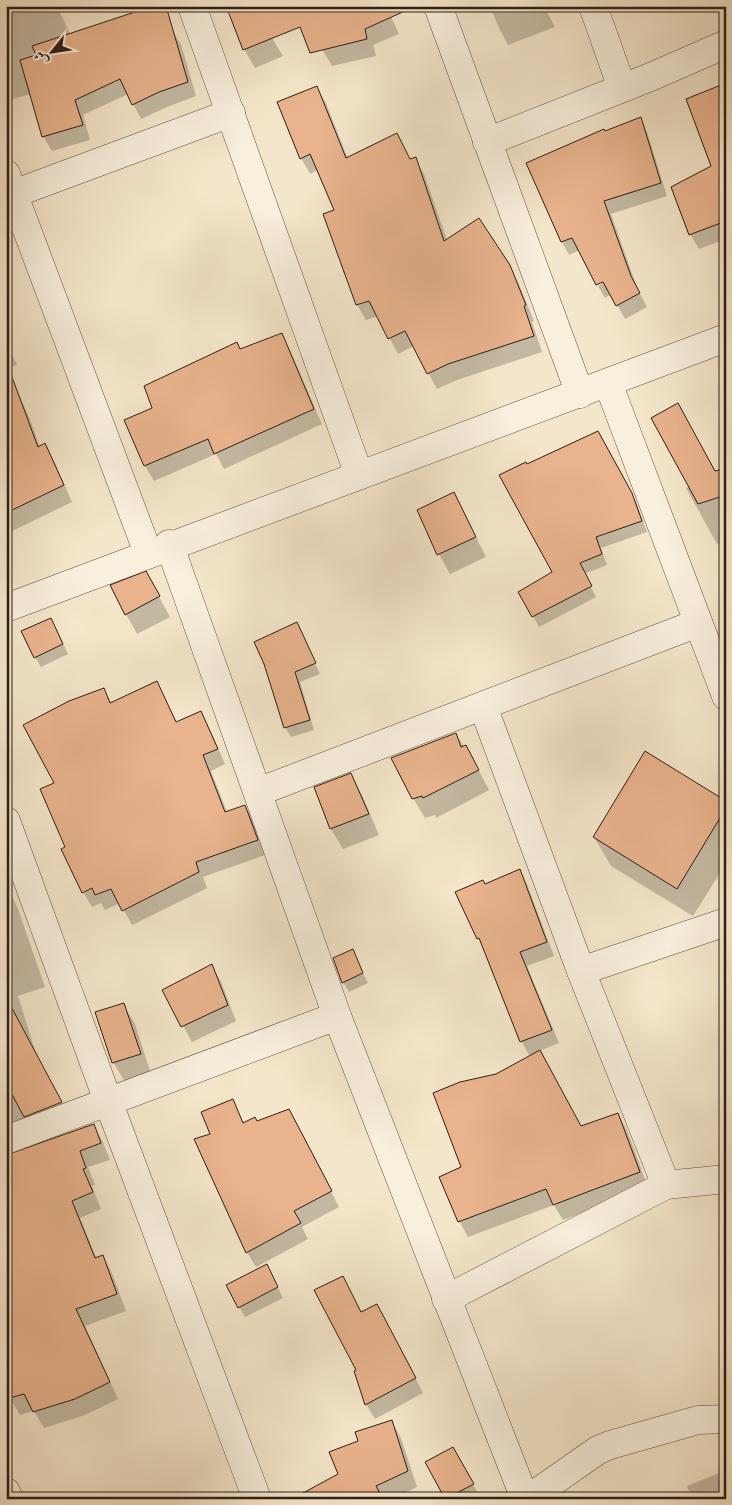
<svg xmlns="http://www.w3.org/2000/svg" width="732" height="1505" viewBox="0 0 732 1505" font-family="'Sorts Mill Goudy',Amiri,serif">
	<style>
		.shadow { fill: #0003 }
		.building { fill: #e8b38d; stroke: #2e1e17 }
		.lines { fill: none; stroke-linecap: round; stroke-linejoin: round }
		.minor-casing { stroke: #605044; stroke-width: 29 }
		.minor { stroke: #f8efdd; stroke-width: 28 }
	</style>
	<rect width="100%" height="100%" fill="#f4e6ca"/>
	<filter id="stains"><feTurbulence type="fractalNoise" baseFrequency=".004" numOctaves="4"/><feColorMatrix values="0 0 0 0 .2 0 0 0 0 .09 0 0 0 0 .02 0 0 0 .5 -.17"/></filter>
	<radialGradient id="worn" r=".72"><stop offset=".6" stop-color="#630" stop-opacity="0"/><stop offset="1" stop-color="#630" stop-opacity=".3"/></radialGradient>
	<g class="shadow">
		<polygon points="6,6 57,6 82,60 172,30 181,44 196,96 167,107 141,119 128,94 83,115 90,140 52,151 43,136 31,94 9,100 6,95"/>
		<polygon points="386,6 399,34 373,45 376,56 332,66 322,49"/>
		<polygon points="490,6 544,6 555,27 508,45 499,28"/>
		<polygon points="272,38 283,56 255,68 244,49"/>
		<polygon points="317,88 326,103 348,159 411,160 415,159 424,174 447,240 509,266 518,282 534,321 532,322 542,352 457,380 437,389 414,346 398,354 378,316 366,320 357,305 325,215 336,211 318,170 310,174 301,158"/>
		<polygon points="726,91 726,239 699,249 690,234 712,167"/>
		<polygon points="640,119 647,132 667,196 611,214 638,290 647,307 625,319 611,294 605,298 598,286 609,280 580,250 569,255 562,242 527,164"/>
		<polygon points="282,335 290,350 322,424 224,469 216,454 154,481 145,466 125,421 153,409 240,350"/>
		<polygon points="6,342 17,365 7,368 29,417 40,447 45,445 54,461 72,502 6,534"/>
		<polygon points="597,432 637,504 647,532 601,548 607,565 584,574 596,597 539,627 520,592 554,573 527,466"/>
		<polygon points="726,469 726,541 717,544 686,488"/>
		<polygon points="454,494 486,557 450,574 439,554"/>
		<polygon points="157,593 170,617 137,634 126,614"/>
		<polygon points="51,619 68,654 41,667 35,657"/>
		<polygon points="297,624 320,674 300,682 314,730 291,737 285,727"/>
		<polygon points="157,683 177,723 201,713 209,728 225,764 211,771 227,812 245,806 253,821 265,855 203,877 207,888 132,925 120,903 105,910 101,903 92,907 83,892 63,849 67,847 56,784 104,690 112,704"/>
		<polygon points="456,734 477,767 489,790 436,818 435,815 425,818 413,798"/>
		<polygon points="351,774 362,795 379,835 343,849 331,829 315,788"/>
		<polygon points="726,802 726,863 693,916 611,866 594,837"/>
		<polygon points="519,870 527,884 554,956 527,966 559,1043 539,1051 581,1128 618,1114 627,1130 648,1188 563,1220 554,1205 468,1237 459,1221 463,1168 496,1076 530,1057 522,1042 486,952 478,938 485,886"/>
		<polygon points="6,883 18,909 45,987 18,996 37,1057 71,1119 6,1145"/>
		<polygon points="352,951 368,983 349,992 343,982"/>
		<polygon points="212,966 221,982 236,1021 192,1042 164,990"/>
		<polygon points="123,1004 135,1024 151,1074 125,1082 113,1062"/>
		<polygon points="232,1100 244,1124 256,1122 297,1125 339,1207 302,1227 308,1239 256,1267 247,1252 196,1140 211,1135"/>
		<polygon points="93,1125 103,1142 110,1160 88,1167 95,1185 92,1186 101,1209 80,1218 97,1259 103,1257 112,1273 126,1311 85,1326 118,1399 85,1415 44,1428 34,1411 20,1415 10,1398 6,1385 6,1156"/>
		<polygon points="272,1276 283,1298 245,1317 239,1307"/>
		<polygon points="342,1277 362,1313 385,1320 423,1393 375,1419 366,1404 356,1371 357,1370"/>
		<polygon points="392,1422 401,1438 417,1487 393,1499 315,1499 340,1475 359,1442"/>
		<polygon points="427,1462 462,1465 481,1499 447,1499"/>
		<polygon points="726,1470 726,1499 692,1499 687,1486"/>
	</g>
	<g class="building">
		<polygon points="153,6 166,6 188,82 159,92 132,105 120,79 75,100 83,125 42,137 20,60 36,55 32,46"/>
		<polygon points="226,6 416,6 365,29 367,39 310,53 300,27 243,50"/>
		<polygon points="726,83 726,221 689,235 671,187 711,166 686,99"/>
		<polygon points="317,86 346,158 397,133 410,159 416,157 444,241 479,218 510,265 526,305 524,306 534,336 448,364 427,374 405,331 388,339 369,301 356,305 323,214 334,210 310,154 300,159 277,102"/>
		<polygon points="641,117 661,183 604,201 631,276 640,293 616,306 603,282 596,285 572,238 561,242 526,163 604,129 605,131"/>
		<polygon points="282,333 314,409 214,454 208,439 144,466 124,420 152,408 144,386 237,342 240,349"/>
		<polygon points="9,369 38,447 45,443 64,485 6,513 6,370"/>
		<polygon points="678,403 715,471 726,468 726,495 698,504 651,418"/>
		<polygon points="598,431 632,493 642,521 596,537 602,554 580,563 592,586 532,617 518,592 552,572 499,475 526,462 527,464"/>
		<polygon points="454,492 476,537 437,555 417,510"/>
		<polygon points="146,571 160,596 125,615 110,585"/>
		<polygon points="51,618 63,644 34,658 21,631"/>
		<polygon points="297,622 316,663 295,672 310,720 284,728 264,664 254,642"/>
		<polygon points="157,681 176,722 201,711 218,749 203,755 225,812 245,805 258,840 196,862 199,872 122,911 111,889 95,895 92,888 82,893 61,849 65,847 40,789 54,783 23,725 69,701 104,688 110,703"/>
		<polygon points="456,733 461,747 466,745 479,770 423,798 422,796 412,799 391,758"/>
		<polygon points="645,751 726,801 726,808 677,889 593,837"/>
		<polygon points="351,773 369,814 330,829 314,787"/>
		<polygon points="520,869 547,942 520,952 552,1030 520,1042 479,938 477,939 455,892 483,880 485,884"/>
		<polygon points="353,949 363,973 342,983 333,958"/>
		<polygon points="212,964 228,1005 181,1027 162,990"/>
		<polygon points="6,997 62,1102 24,1117 6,1083"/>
		<polygon points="124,1003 141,1054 112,1063 95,1012"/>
		<polygon points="540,1050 581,1126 618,1113 640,1172 553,1205 546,1189 458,1222 439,1177 461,1167 433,1093 460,1082 496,1074"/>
		<polygon points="233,1099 243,1123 255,1117 257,1121 289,1109 332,1191 294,1211 301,1223 246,1253 194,1139 210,1134 201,1112"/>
		<polygon points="94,1124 101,1143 80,1151 86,1168 83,1169 93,1192 72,1201 95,1258 103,1255 117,1294 76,1309 110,1382 75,1399 33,1412 24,1394 6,1399 6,1155"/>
		<polygon points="267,1264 278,1287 238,1308 226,1285"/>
		<polygon points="343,1276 361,1312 377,1304 416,1378 365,1405 354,1371 356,1370 314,1290"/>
		<polygon points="392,1420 408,1471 376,1486 383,1499 292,1499 338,1474 329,1452 358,1441 355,1432"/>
		<polygon points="453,1447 474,1484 445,1499 425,1462"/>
	</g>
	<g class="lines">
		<defs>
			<g id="minor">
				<polyline points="192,6 359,475"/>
				<polyline points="438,6 580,394"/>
				<polyline points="593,6 622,88"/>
				<polyline points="487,142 653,76 726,44"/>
				<polyline points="6,174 148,553"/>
				<polyline points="13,194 231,113"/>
				<polyline points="608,383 726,696"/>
				<polyline points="169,544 337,1016 525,1499"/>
				<path d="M6,608C245,516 486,429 726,338"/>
				<polyline points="483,706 581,971 666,1185"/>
				<polyline points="258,792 698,623"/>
				<polyline points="6,821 108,1101 257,1499"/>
				<polyline points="581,971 726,922"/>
				<polyline points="6,1140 337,1016"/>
				<polyline points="446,1299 666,1185 726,1179"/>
				<polyline points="6,1492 9,1499"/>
				<polyline points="528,1499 598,1450 610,1445 698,1420 726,1419"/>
			</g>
		</defs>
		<use href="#minor" class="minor-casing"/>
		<use href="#minor" class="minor"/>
	</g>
	<rect width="732" height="1505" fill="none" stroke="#f4e6ca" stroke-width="25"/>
	<rect x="8" y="8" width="717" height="1490" fill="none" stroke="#2e1e17" stroke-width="2.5"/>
	<rect x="12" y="12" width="707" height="1480" fill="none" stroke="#2e1e17"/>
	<g transform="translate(52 52) rotate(240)" stroke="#f8efdd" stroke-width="4" paint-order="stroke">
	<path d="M0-4L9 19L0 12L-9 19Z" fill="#2e1e17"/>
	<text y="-8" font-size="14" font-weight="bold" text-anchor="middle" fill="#2e1e17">ش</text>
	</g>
	<rect width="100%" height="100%" filter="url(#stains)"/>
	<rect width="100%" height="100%" fill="url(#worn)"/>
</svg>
